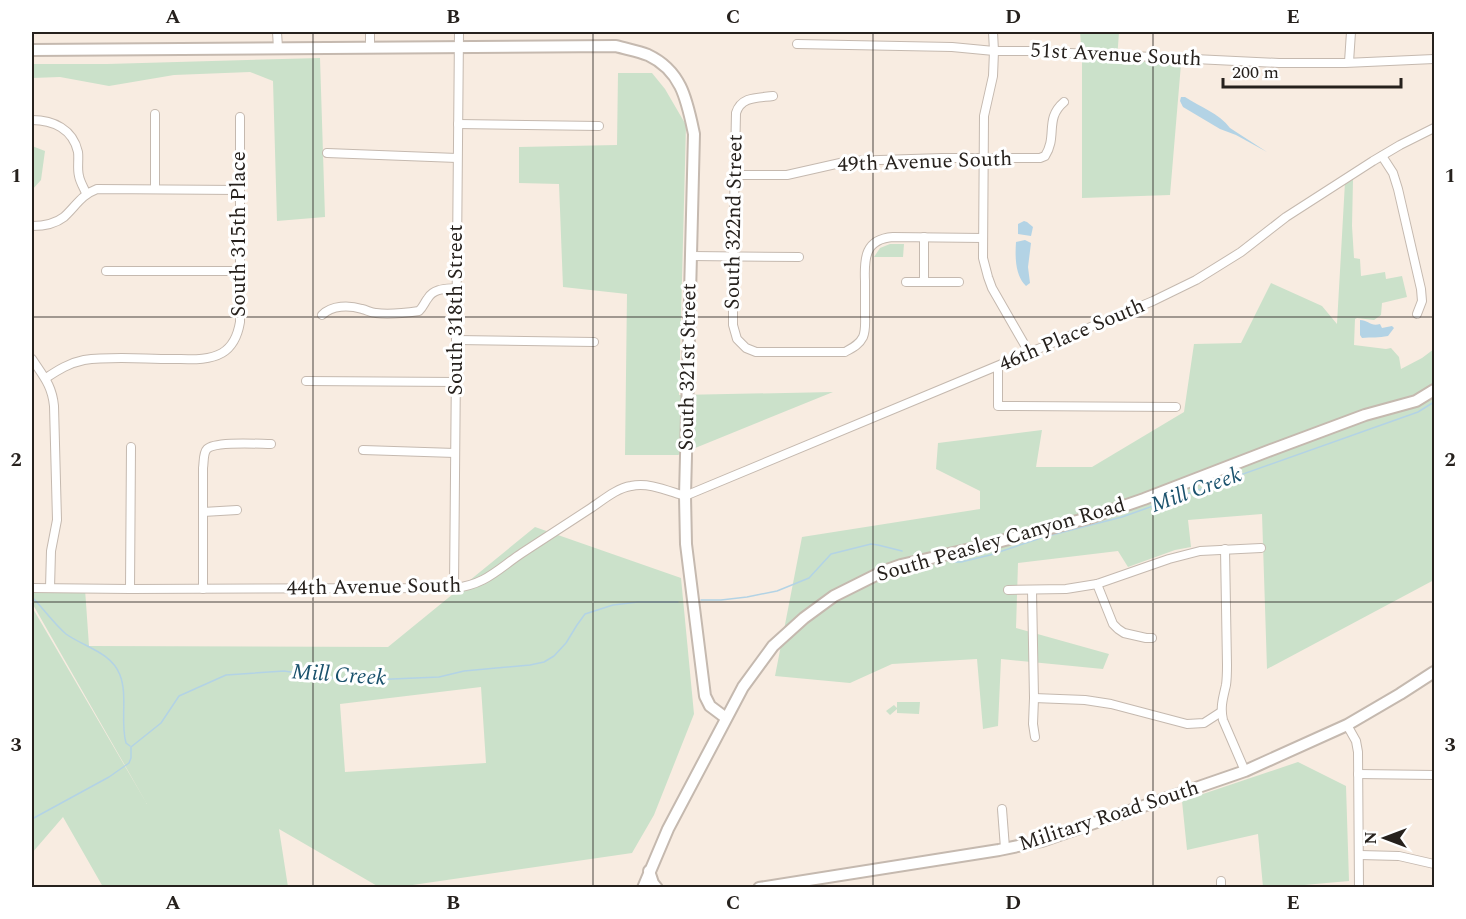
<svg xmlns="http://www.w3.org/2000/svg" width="1466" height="919" viewBox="0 0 1466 919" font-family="Spectral,serif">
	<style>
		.green { fill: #cbe1ca; fill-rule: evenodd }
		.water { fill: #b3d3e5 }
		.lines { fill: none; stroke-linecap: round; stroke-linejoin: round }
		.stream { stroke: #b3d3e5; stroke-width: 1.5 }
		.minor-casing { stroke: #c5b9af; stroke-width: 10 }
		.major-casing { stroke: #c5b9af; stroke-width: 14 }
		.minor { stroke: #fff; stroke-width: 8 }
		.major { stroke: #fff; stroke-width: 10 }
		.grid { fill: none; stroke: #26211d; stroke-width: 1.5; stroke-opacity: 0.55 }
		.labels { text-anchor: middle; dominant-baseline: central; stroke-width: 6; stroke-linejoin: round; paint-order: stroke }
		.street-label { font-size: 21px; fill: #26211d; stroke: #fff }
		.water-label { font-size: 22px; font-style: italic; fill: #1a526d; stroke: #fff }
		.neatline { fill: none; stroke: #26211d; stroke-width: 2 }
		.grid-label { font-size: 20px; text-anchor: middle; font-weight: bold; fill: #26211d }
	</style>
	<rect width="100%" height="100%" fill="#f8ece1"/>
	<g class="green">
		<polygon points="1080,32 1119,32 1117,60 1181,64 1170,195 1082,198 1082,57"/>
		<polygon points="320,58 325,217 277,221 273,81 250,72 174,75 109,86 60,77 32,78 32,64 107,64"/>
		<polygon points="618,73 652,73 665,89 686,125 679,395 833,392 678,455 625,455 627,294 563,287 559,184 519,183 519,147 617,145"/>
		<polygon points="32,146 45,151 41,180 32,190"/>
		<polygon points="1353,180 1352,226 1354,258 1360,259 1361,276 1385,272 1386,279 1402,276 1407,297 1382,303 1381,315 1374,320 1357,318 1355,319 1354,345 1386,349 1391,348 1399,357 1401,369 1422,358 1434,349 1434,580 1267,669 1262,514 1188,520 1191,547 1175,550 1128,567 1118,551 1018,563 1016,628 1109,654 1103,669 1001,659 998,726 983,729 977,659 892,664 850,683 775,676 802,537 980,509 980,491 936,469 938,443 1042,430 1036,467 1092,467 1184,412 1194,344 1241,343 1271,283 1322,306 1337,324 1345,182"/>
		<polygon points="890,244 904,244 903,257 874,257 880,248"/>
		<path d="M535,527L681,578L694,714L654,815L632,853L399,887H379L279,829L288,887H103L63,817L32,853V607L147,804L32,603V588L85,589L89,646L388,647ZM481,687L486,763L345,772L340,704Z"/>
		<polygon points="897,702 920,702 919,714 897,713 897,709 890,715 886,711 894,705 897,708"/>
		<polygon points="1298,762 1346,786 1349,881 1282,887 1263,887 1258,834 1187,850 1182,801"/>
	</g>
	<g class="water">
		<path d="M1181,97H1185C1200,107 1219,113 1230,128L1267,152L1236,135L1220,129L1183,107L1180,101Z"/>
		<polygon points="1024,221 1027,222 1033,227 1031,236 1018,234 1018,224"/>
		<path d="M1025,240L1031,243L1028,267L1030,283L1026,286C1015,275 1015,257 1016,242Z"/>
		<path d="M1360,320C1368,320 1371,327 1380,324L1382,328L1392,326L1394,328L1388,336C1379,338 1371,337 1362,338L1360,335Z"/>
	</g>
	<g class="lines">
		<g class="stream">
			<polyline points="952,562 961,562 990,555 1044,537 1122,517 1418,412 1434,402"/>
			<path d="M32,597C42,607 55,625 66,634C84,647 111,652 120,675C128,696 120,722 126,743L130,746"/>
			<polyline points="701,600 721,600 747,597 777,591 809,578 831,554 871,544 878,545 902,551"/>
			<polyline points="32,819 109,777 129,763 131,758 131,747 161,723 179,696 226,675 284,671 331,678 369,680 439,677 464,671 530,665 544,662 554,656 566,643 577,625 585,614 613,605 638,602 678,602"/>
		</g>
		<defs>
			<g id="minor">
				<polyline points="277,32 278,48"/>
				<polyline points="370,32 370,47"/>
				<polyline points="993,32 994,51 993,76 984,116 983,258 988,277 992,288 1030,354"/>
				<polyline points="797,44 952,47 994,51 1029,51 1279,63 1345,63 1434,59"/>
				<polyline points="1349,62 1351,32"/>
				<path d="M773,96C758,98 741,96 736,113L733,256V325L737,339L746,348L756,352H845C852,348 859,345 863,337C866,330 865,321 865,314C865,303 865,292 865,281C864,258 865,239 893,237L983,238"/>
				<polyline points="155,114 155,189"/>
				<path d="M32,120C53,120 73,129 78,152C79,160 77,168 79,176C80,182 84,188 86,193"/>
				<polyline points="458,124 599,126"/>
				<polyline points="327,153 457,158"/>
				<polyline points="1382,156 1393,173 1398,189 1421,289 1422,301 1417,314"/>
				<path d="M735,175H787L849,161L942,158H1040L1045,156C1058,136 1044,119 1064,102"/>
				<path d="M32,226C43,226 55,224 64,217C76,206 81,195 97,189L240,190"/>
				<polyline points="924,237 924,282"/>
				<polyline points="691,256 799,257"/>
				<polyline points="106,271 240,271"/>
				<polyline points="906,282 959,282"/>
				<path d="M322,315C332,305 349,305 362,309C367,310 371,313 376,313C390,315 405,313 419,311C424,306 424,303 428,298C434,288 446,289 457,288"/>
				<polyline points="456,340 594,342"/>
				<path d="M32,359C43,376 52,385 54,406L57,520L51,551L50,588"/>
				<polyline points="998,367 998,406 1176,407"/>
				<path d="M46,378C58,370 69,363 84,360C112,356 143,359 172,359C189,359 208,361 222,353C234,346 238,334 240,322V117"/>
				<polyline points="306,381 456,382"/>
				<polyline points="363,450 455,453"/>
				<polyline points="203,512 237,510"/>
				<path d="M1225,549L1227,665C1227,671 1227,678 1226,685C1223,698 1220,707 1223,720L1245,771"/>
				<polyline points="1097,584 1113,624 1118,629 1124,633 1146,638 1152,638"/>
				<path d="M32,588L130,589L454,588C485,585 498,569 522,553C545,538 568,523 591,508C603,500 617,488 631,486C649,482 668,491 685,496L1153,301L1196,280L1241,252L1286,217L1373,161L1400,145L1434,128"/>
				<polyline points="454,588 459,32"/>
				<polyline points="130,589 131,447"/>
				<path d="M203,589V468C204,462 203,453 207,449C215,441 259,444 271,444"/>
				<polyline points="1008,590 1066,589 1097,584 1169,559 1200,551 1261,548"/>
				<polyline points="1032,590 1034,698 1033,724 1035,737"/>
				<polyline points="1034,698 1085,700 1111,704 1187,724 1204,723 1221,712"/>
				<polyline points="1347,725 1356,741 1358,752 1359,888"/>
				<polyline points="1358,774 1434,775"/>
				<polyline points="1002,809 1005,848"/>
				<polyline points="1360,855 1399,856 1434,864"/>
				<polyline points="1221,888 1221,881"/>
			</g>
			<g id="major">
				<path d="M32,50L616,46C626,49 638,51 648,55C682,71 687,101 694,134L685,496L686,544L705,696L710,706L726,718"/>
				<polyline points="649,871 653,883 657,888"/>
				<polyline points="643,888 668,829 743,687 773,646 804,618 834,596 884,571 901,565 975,548 1092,517 1144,499 1271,450 1365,415 1416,401 1434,390"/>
				<polyline points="759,888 999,850 1042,841 1245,771 1347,725 1400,694 1434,672"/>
			</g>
		</defs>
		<use href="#minor" class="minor-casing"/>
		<use href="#major" class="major-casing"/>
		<use href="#minor" class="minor"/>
		<use href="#major" class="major"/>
	</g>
	<path class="grid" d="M313,32V888M593,32V888M873,32V888M1153,32V888M32,317H1434M32,602H1434"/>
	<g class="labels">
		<g class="street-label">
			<text transform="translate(1116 55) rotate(3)">51st Avenue South</text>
			<text transform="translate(925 162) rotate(-2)">49th Avenue South</text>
			<text transform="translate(734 222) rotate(-89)">South 322nd Street</text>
			<text transform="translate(239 234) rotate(-90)">South 315th Place</text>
			<text transform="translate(456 310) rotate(-90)">South 318th Street</text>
			<text transform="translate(1072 335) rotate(-23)">46th Place South</text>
			<text transform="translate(688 367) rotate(-89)">South 321st Street</text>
			<text transform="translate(1001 540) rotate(-16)">South Peasley Canyon Road</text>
			<text transform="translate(374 587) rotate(-1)">44th Avenue South</text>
			<text transform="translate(1109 816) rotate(-18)">Military Road South</text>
		</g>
		<g class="water-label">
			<text transform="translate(1196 490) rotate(-20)">Mill Creek</text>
			<text transform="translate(339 675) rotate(4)">Mill Creek</text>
		</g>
	</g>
	<rect width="1466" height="919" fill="none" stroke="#ffffff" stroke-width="66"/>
	<g transform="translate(1385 838) rotate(270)" stroke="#ffffff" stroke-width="4.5" paint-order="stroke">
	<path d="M0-4.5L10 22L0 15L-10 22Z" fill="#26211d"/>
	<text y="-9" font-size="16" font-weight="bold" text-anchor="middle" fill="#26211d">N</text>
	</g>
	<path d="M1223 78v9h178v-9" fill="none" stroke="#26211d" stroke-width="3"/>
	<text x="1232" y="78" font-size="18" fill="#26211d" stroke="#ffffff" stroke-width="4.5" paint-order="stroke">200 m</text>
	<rect x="33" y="33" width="1400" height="853" class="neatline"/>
	<g class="grid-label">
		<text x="173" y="23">A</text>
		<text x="453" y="23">B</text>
		<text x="733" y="23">C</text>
		<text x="1013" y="23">D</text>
		<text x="1293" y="23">E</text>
		<text x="16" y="182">1</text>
		<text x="1450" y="182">1</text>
		<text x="16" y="466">2</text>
		<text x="1450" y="466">2</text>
		<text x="16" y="751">3</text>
		<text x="1450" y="751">3</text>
		<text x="173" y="909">A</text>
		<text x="453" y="909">B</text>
		<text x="733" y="909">C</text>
		<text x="1013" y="909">D</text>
		<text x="1293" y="909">E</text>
	</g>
</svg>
